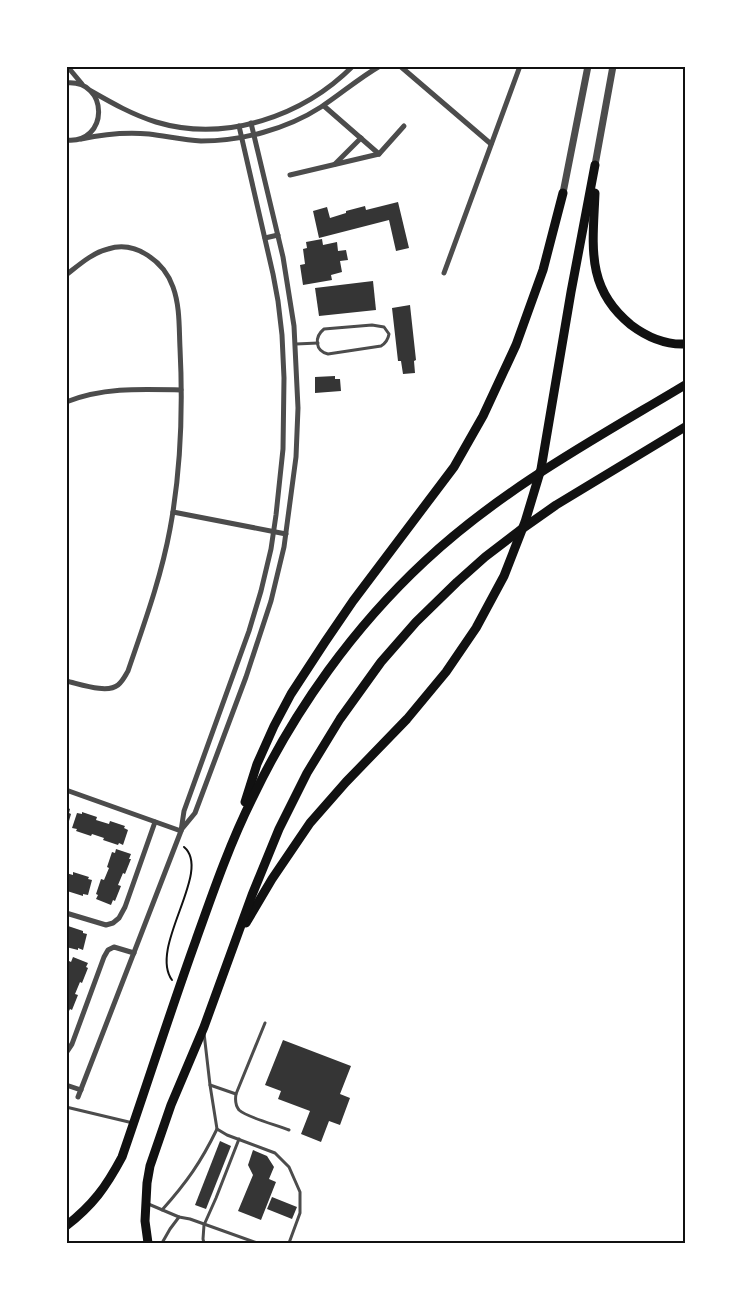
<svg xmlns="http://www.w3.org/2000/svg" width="751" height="1309" viewBox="0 0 751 1309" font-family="Lora,serif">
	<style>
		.building { fill: #353535 }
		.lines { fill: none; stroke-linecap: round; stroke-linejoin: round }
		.path { stroke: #111; stroke-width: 2 }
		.service { stroke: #4c4c4c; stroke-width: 3 }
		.minor { stroke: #4c4c4c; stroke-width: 5 }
		.tertiary { stroke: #4c4c4c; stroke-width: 7 }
		.primary { stroke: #111; stroke-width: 9 }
		.neatline { fill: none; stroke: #111; stroke-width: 2 }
	</style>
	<rect width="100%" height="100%" fill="#fff"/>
	<g class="building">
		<polygon points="398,202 409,248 396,251 389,220 319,238 313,211 327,207 330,218 346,213 346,211 365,206 366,210"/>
		<polygon points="322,239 323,245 337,242 338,251 346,250 348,260 340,261 342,272 331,275 332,280 303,285 300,265 305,264 303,249 307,248 306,242"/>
		<polygon points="373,281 376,310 319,316 315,288"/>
		<polygon points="410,305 416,360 414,361 415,373 403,374 401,361 398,361 392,308"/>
		<polygon points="335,376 335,379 340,379 341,391 315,393 315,377"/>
		<polygon points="66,807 70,809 69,813 71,814 67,828"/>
		<polygon points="82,812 97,817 96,820 109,824 110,821 125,826 124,828 128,830 123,845 119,843 118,845 103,840 104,838 92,834 91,836 76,831 77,829 72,828 77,813 82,814"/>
		<polygon points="116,849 131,854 129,859 131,859 125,874 123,873 118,885 121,886 115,901 113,900 111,905 96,899 98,895 96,894 101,879 104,880 109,868 107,867 112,852 115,853"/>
		<polygon points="73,872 89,877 88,879 92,880 88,895 83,894 83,896 67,891 68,889 66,888 66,873 73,875"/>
		<polygon points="68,926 83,931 83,933 87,934 83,950 78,948 78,950 66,947 66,929 67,929"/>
		<polygon points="73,957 88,963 86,967 88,968 82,983 80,982 75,994 78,995 72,1010 70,1009 68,1013 66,1013 66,968 69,961 71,962"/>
		<polygon points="283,1040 351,1066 340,1094 350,1098 340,1125 329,1121 321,1142 301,1134 310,1111 278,1099 281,1091 265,1085"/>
		<polygon points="220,1141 231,1146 206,1209 195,1205"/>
		<polygon points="253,1150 267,1156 274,1167 269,1179 276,1182 261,1220 238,1211 253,1175 248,1165"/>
		<polygon points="272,1197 297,1207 292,1219 267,1209"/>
	</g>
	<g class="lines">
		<path class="path" d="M172,980C148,947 213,871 184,847"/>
		<g class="service">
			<path d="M372,325L384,327L389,334C388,340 386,343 381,346L328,354C315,351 314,337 324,329Z"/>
			<polyline points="296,344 318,343"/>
			<path d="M265,1023L236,1094C235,1100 235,1105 239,1110C248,1118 277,1125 289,1130"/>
			<polyline points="204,1033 210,1085 217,1129 227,1135 275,1153 289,1167 300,1192 300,1213 289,1243"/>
			<polyline points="210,1085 236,1094"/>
			<polyline points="66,1107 133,1123"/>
			<polyline points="146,1203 179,1217"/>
			<path d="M162,1210C187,1182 201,1162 217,1129"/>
			<polyline points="162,1243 170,1229 179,1217 190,1219 257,1243"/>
			<polyline points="204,1243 203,1239 204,1225 216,1198 239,1139"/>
		</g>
		<g class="minor">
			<polyline points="67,66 82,84"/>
			<polyline points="400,66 491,144"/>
			<path d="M66,83C110,79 109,145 66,140"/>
			<path d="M91,91C112,103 133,115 156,122C226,143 303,116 353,66"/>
			<polyline points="324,106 379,154"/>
			<path d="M81,139C104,134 125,132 149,134C166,136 184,140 201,141C242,141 287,129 321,107C341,94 359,78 380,66"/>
			<polyline points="335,164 361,138"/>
			<polyline points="290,175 379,154 404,126"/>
			<polyline points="265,238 278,235"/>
			<polyline points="444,273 520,66"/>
			<path d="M66,275C79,265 92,253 108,249C136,240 164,262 173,287C180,306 179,328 180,348C183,408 181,470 170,529C161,578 144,624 128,671C125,676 123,681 118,685C107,694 80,684 66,681"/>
			<path d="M66,402C103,387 142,389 181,390"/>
			<polyline points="173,512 286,534"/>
			<polyline points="66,790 181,831"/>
			<polyline points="181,830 195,813 246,677 271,601 284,547 296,457 298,408 294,326 283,257 251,123"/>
			<polyline points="66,913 106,925 113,923 119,918 125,907 155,822"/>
			<polyline points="66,1053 72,1044 104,957 108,950 114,947 134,953"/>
			<polyline points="66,1085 81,1090"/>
			<polyline points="78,1097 181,831 184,811 249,631 261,591 271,549 276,515 283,449 284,378 282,335 278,301 273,274 239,126"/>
		</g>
		<g class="tertiary">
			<polyline points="595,165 613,66"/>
			<polyline points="563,193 588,66"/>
		</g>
		<g class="primary">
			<path d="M595,193C593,245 585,288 631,325C647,337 664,345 685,344"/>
			<polyline points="245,802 257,764 274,726 291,694 325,642 353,601 454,467 483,416 516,345 543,270 563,193"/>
			<polyline points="246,923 272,879 310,823 346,782 407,719 446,672 476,628 504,576 525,522 541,469 571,292 595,165"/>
			<path d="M66,1226C93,1205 106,1187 122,1157C147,1085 170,1012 196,940C213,892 230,843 253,797C295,709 354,627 425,561C502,489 595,439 685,385"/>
			<polyline points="148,1243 145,1221 147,1183 150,1166 171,1105 204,1027 252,895 279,829 307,773 340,719 381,662 416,622 457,582 485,557 519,531 556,505 685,427"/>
		</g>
	</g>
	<rect width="751" height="1309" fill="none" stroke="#ffffff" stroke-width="135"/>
	<rect x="68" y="68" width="616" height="1174" class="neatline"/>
</svg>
